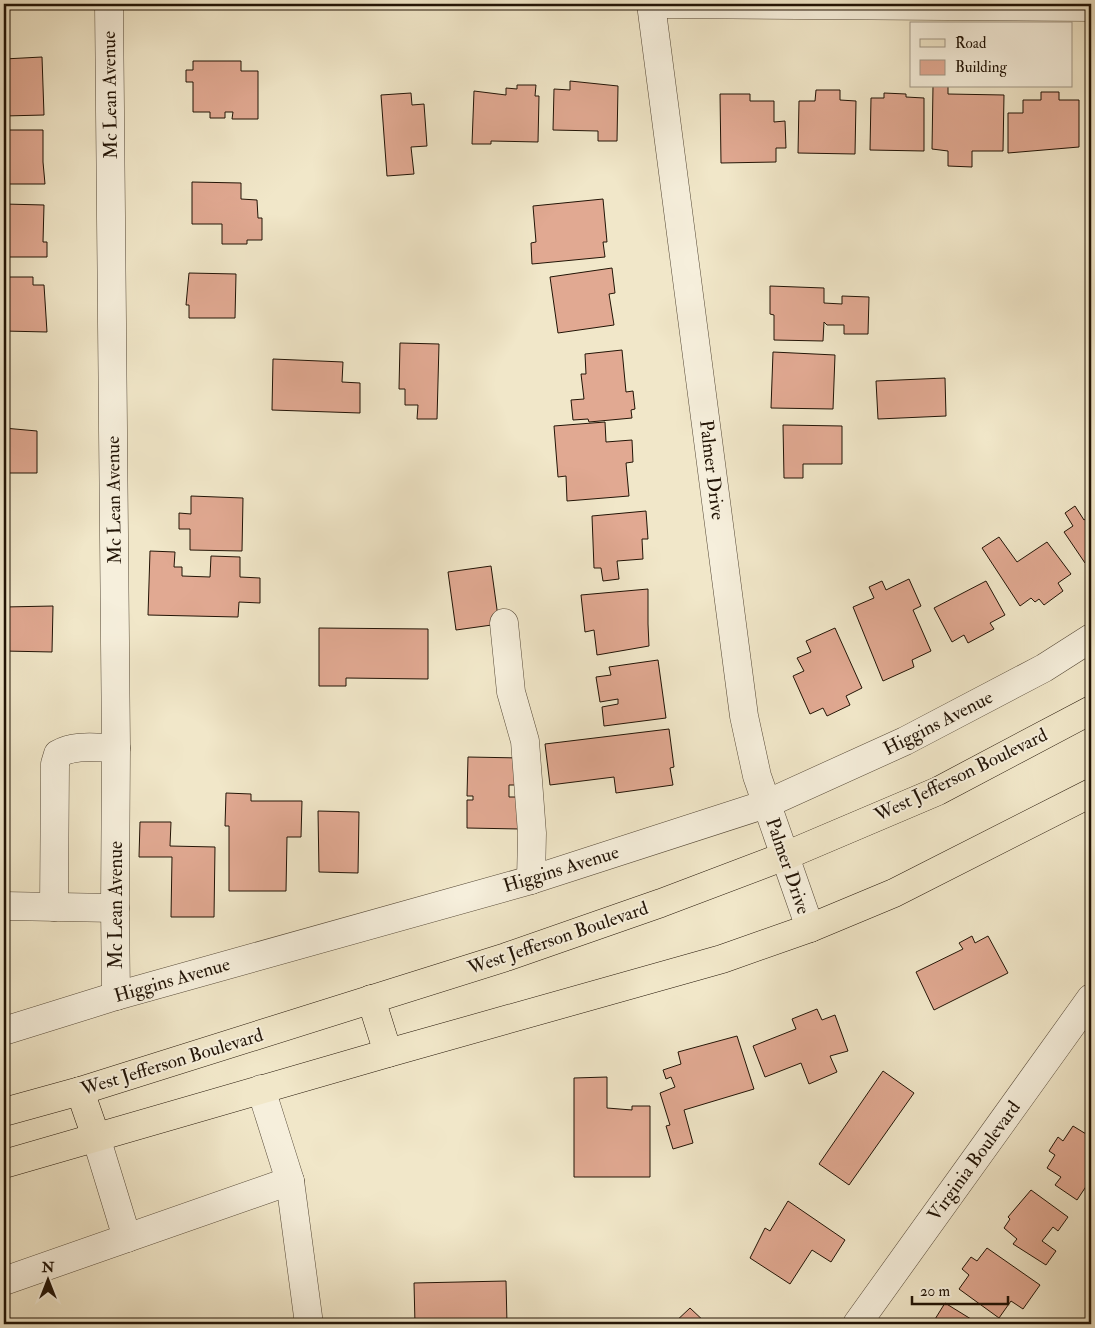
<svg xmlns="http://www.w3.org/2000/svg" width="1095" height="1328" viewBox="0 0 1095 1328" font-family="'IM FELL Double Pica',serif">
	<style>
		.building { fill: #e1a992; stroke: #221406 }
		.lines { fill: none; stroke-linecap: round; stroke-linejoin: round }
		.minor-casing { stroke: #564937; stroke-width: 29 }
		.major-casing { stroke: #221406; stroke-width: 29 }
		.minor { stroke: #f6efdc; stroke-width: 28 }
		.major { stroke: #f1e7c9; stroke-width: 28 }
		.labels { text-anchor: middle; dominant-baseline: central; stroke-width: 4; stroke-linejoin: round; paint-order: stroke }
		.street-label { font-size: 19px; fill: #221406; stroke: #f6efdc }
	</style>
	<rect width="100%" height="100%" fill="#f1e7c9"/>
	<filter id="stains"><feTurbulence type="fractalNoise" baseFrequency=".004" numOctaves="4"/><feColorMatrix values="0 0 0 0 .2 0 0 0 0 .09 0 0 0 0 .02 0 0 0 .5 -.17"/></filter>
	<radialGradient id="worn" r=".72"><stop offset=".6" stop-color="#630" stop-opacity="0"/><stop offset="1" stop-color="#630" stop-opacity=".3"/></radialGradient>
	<g class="building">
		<polygon points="42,57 44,115 4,116 4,59"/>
		<polygon points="193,61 241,61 241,71 258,71 258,119 232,119 233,112 225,112 225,118 210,118 210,112 193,112 193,82 186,82 186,70 193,70"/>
		<polygon points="570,81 618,86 617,141 598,141 598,131 553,130 554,89 570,90"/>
		<polygon points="517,85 536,85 535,96 539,96 538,142 491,141 491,144 472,144 474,91 506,95 506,88 517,89"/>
		<polygon points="933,86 948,86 948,94 1004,95 1003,151 972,151 972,167 948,166 948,151 932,149"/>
		<polygon points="816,90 840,90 840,100 856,101 855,154 798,153 799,101 815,101"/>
		<polygon points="1041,92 1059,92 1059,100 1079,100 1079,147 1008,153 1008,113 1023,113 1023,100 1041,100"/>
		<polygon points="411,93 412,105 424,104 427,146 411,147 414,174 387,176 381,95"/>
		<polygon points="884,93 906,94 906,97 924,98 924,151 870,150 871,98 884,98"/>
		<polygon points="720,94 750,94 750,101 774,101 774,122 785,121 786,148 776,148 776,162 721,163"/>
		<polygon points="4,130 43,130 43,162 45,184 4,184"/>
		<polygon points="192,182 241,183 241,199 257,200 258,218 262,218 262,240 247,240 247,244 222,244 222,224 192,224"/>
		<polygon points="603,199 607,242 603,242 605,257 532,264 531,243 536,242 533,206"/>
		<polygon points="4,204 44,205 43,242 47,242 47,257 4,257"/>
		<polygon points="612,268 615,293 609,294 614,325 558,333 550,277"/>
		<polygon points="189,273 236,274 235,318 189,318 189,305 186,305"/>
		<polygon points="4,277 33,277 33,285 44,285 47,332 4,331"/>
		<polygon points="770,286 824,288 824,303 842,304 842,296 869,297 868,334 844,334 844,325 827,325 824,322 823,341 774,340 774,315 770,314"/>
		<polygon points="400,343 439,344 437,419 417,419 418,405 405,405 405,389 399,389"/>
		<polygon points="622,350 626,392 633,391 635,409 631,410 632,418 589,422 588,419 573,420 571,400 584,399 581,374 586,374 585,354"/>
		<polygon points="773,352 835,355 833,409 771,408"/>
		<polygon points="273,359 343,362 342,382 360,383 360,413 272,410"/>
		<polygon points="945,378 946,416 878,419 876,381"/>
		<polygon points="605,422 606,442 632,440 633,462 626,463 629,496 567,501 566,476 558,477 554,426"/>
		<polygon points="783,425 842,426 842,464 803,464 803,478 784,478"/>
		<polygon points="4,428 37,431 37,473 4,473"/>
		<polygon points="191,496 243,498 242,551 190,550 190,529 179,529 179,513 191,514"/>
		<polygon points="1075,506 1084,520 1091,515 1091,558 1085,563 1064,532 1073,526 1065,513"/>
		<polygon points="646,511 648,539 642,539 643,559 617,561 619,579 603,581 601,568 594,568 592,516"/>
		<polygon points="999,537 1017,562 1047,542 1071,574 1058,583 1063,591 1044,605 1039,599 1035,602 1031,598 1020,606 982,548"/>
		<polygon points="150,551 175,552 174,567 182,567 182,576 210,577 211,556 240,557 240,577 260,578 260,603 239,602 238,617 148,615"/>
		<polygon points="491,566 499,624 456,630 448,572"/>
		<polygon points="909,579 921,606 913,610 931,651 912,660 914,667 883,681 853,607 874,598 869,587 882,581 886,590"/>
		<polygon points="986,581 1005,615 990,623 994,629 968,643 964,635 952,642 934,608"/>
		<polygon points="648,589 648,624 649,646 597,655 594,630 585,632 581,595"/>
		<polygon points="53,606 52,652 4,651 4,607"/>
		<polygon points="319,628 428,629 428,679 346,678 346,686 319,686"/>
		<polygon points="835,628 862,688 846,696 850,705 827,716 823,708 810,714 793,676 804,671 797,658 811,652 806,641"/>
		<polygon points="658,660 666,718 604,726 602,707 618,704 618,699 600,702 596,677 611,675 609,667"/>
		<polygon points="669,729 674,767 670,768 673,785 616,793 614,777 550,785 545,744"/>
		<polygon points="468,757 521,758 520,785 509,785 509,797 520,797 520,829 467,828 467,800 473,800 473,796 467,796"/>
		<polygon points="226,793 251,794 251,801 302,801 301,837 287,837 286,891 229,891 229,826 225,826"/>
		<polygon points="318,811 359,812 358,873 319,872"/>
		<polygon points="140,822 171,822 170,846 215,847 214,917 171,917 172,857 139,857"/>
		<polygon points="972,936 975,943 988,936 1008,973 934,1010 916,972 963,949 959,943"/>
		<polygon points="817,1009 822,1020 835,1015 848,1051 830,1056 837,1072 809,1084 801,1063 765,1077 753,1046 796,1029 792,1019"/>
		<polygon points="737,1036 754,1089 684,1110 693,1143 673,1149 666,1126 670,1125 660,1093 675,1087 671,1077 666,1079 663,1070 681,1064 678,1052"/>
		<polygon points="883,1071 914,1093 849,1185 819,1164"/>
		<polygon points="607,1077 607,1108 632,1110 632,1106 650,1106 650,1177 574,1177 574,1078"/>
		<polygon points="1073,1126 1091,1137 1091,1179 1077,1200 1055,1185 1061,1177 1047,1168 1055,1155 1049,1151 1058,1137 1063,1141"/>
		<polygon points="1031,1190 1068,1217 1058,1231 1053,1227 1042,1241 1056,1251 1046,1265 1013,1244 1017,1239 1004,1228 1010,1219 1008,1217"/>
		<polygon points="788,1201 845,1240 831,1262 812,1250 790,1284 750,1258 765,1228 770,1231"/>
		<polygon points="987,1248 1040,1285 1023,1309 1011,1301 999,1318 959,1289 969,1275 962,1269 971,1257 977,1261"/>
		<polygon points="506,1281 507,1324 415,1324 414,1283"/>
		<polygon points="945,1303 979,1324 932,1324"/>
		<polygon points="690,1308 707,1324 673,1324"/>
	</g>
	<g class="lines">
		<defs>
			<g id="minor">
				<polyline points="109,4 116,748 115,908 116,996"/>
				<polyline points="651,4 744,716 757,776 810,928"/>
				<polyline points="663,4 1091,7"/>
				<polyline points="504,623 511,692 525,741 532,833 531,880"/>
				<polyline points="4,906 115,908"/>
				<path d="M54,907L55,764L58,754C75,744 97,748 116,748"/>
				<polyline points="4,1031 116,996 531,880 766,804 905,741 1044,668 1091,638"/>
				<polyline points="261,1089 290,1181 309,1324"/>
				<polyline points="96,1137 127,1238"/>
				<polyline points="4,1281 290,1181"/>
				<polyline points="857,1324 1091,998"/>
			</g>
			<g id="major">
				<polyline points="371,999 388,1053"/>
				<polyline points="80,1091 96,1137"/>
				<polyline points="4,1112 80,1091 506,957 661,903 785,856 938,791 1091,710"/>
				<polyline points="4,1164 388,1053 722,959 810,928 894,893 1091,793"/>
			</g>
		</defs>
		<use href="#minor" class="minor-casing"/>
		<use href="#major" class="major-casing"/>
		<use href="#minor" class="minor"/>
		<use href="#major" class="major"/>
	</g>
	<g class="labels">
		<g class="street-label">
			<text transform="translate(110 95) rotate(-91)">Mc Lean Avenue</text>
			<text transform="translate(712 470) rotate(83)">Palmer Drive</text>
			<text transform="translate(114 500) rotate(-91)">Mc Lean Avenue</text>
			<text transform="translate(938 723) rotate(-27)">Higgins Avenue</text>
			<text transform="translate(961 775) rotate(-26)">West Jefferson Boulevard</text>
			<text transform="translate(788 866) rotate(71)">Palmer Drive</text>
			<text transform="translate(561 869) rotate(-17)">Higgins Avenue</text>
			<text transform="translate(116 905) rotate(-90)">Mc Lean Avenue</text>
			<text transform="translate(558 938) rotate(-19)">West Jefferson Boulevard</text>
			<text transform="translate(172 980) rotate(-16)">Higgins Avenue</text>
			<text transform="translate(172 1062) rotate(-17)">West Jefferson Boulevard</text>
			<text transform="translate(974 1161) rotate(-54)">Virginia Boulevard</text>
		</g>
	</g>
	<rect width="1095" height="1328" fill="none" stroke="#f1e7c9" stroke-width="20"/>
	<rect x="5" y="5" width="1085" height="1318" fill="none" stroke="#221406" stroke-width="2.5"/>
	<rect x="10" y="10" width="1075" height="1308" fill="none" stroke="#221406"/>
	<rect x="910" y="22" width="162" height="65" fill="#f6efdc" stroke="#a19786"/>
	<rect x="920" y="39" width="25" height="8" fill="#f1e7c9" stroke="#a19786"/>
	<text x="955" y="48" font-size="15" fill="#221406">Road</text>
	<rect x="920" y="60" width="25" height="15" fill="#e1a992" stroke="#a19786"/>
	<text x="955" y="72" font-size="15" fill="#221406">Building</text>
	<g transform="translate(48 1280)" stroke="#f6efdc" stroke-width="4" paint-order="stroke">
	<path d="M0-4L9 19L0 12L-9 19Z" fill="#221406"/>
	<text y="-8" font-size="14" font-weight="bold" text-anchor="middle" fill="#221406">N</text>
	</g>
	<path d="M912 1296v8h96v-8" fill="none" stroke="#221406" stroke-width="2.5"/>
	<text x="920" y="1296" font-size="15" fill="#221406" stroke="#f6efdc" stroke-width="4" paint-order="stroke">20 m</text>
	<rect width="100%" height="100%" filter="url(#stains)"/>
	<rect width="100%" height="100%" fill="url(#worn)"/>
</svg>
